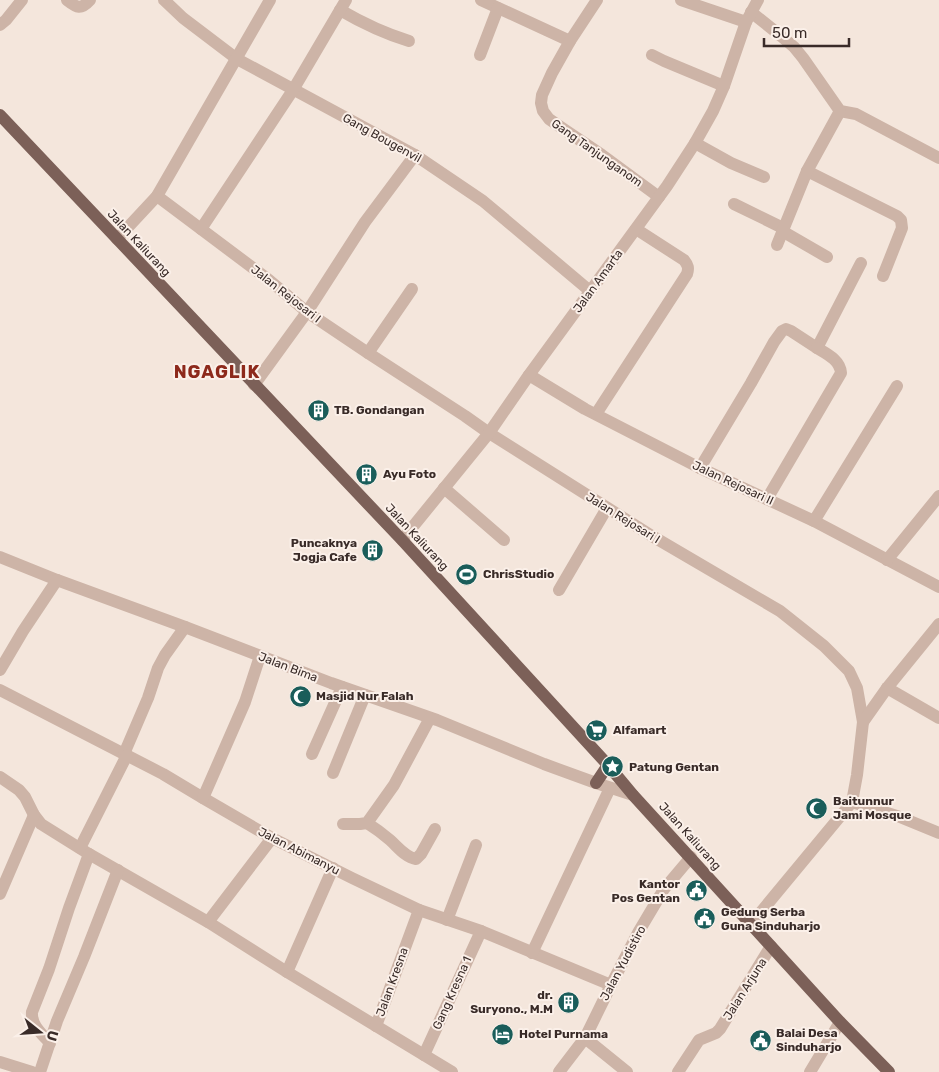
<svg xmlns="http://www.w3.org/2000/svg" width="939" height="1072" viewBox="0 0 939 1072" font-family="Rubik,sans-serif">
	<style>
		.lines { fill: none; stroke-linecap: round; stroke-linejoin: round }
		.minor { stroke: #cdb4a7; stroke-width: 12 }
		.major { stroke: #7c6058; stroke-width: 12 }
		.labels { text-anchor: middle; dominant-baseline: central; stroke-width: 4; stroke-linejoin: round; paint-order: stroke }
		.street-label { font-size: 12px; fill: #392b28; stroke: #fbf0e9 }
		.poi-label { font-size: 12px; font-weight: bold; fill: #392b28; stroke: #fbf0e9; text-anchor: start }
		.district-label { font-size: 18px; font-weight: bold; letter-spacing: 1px; fill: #8d291b; stroke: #fbf0e9 }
	</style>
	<rect width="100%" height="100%" fill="#f4e6dc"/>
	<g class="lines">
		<g class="minor">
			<path d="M67,0C77,8 81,10 90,0"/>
			<polyline points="164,0 183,18 237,59 415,155 483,201 590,291"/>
			<polyline points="481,0 570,41"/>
			<polyline points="597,0 570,41 552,73 542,95 541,103 543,111 549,119 562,128 602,155 659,197"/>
			<polyline points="681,0 746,22"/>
			<path d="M340,10C364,24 383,33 409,41"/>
			<polyline points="751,12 781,36 794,47 803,58 840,111 856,114 939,158"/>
			<polyline points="0,25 6,20 22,0"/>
			<polyline points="480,55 498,8"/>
			<polyline points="652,55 664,61 724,86"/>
			<polyline points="695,143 731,163 764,177"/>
			<polyline points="807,171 897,216 901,220 902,228 883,276"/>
			<polyline points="157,196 269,280 307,312 368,353 465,416 489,433 652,536 780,611 824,646 849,671 857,688 863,722 857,775 852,802 751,924"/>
			<polyline points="734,204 783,228"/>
			<polyline points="201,229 293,90 346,0"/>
			<polyline points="782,231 827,257"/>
			<polyline points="117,239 157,196 270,0"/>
			<polyline points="777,245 807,171 840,111"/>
			<polyline points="368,353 412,289"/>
			<polyline points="529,375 585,409 700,468 814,521 939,587"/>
			<polyline points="254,385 307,312 365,222 415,155"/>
			<path d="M596,414L687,274C689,268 688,265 684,260L636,229"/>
			<polyline points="700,468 751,383 774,342 782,331 786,329 791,331 817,348 861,263"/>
			<polyline points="444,488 504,540"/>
			<path d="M767,499L841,373C840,360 827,354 817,348"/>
			<polyline points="814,521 897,386"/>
			<polyline points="402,540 489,433 529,375 667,186 695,143 713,111 724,86 746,22 758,0"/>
			<polyline points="0,557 57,580 185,627 331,683 437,720 544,764 596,783 633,795"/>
			<polyline points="887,560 939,496"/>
			<polyline points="559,590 607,508"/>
			<polyline points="0,670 23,631 57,580"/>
			<polyline points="887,688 939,718"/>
			<polyline points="0,690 163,774 203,798 272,838 352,878 419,910 481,931 611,985"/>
			<polyline points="863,722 887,688 939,624"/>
			<polyline points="124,754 148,698 158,668 165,655 185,627"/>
			<polyline points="312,754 342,687"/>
			<polyline points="333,773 365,695"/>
			<polyline points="0,777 19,790 25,797 34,815 41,824 89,854 208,922 287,972 452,1072"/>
			<polyline points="203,798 245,702 260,656"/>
			<polyline points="852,802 900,817 939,833"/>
			<path d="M367,823C375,828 383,834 390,840C398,847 405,857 416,859L421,854L435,829"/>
			<polyline points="343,824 360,824 367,823 394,785 430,718"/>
			<polyline points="80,848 127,755"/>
			<polyline points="0,894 34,815"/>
			<polyline points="447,920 476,845"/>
			<polyline points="208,922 272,838"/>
			<polyline points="532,953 610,788"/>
			<polyline points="287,972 333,868"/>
			<polyline points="376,1026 419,910"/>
			<polyline points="585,1038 627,1072"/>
			<path d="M50,1043C41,1033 31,1025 32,1012L49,969L69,908L89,854"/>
			<polyline points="424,1055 481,931"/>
			<polyline points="0,1062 32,1072"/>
			<polyline points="40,1072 57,1021 84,957 118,870"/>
			<polyline points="559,1072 585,1038 611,985 639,931 664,889 691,857"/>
			<polyline points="678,1072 699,1040 716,1033 720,1029 771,946"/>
			<polyline points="810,1072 840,1022"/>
		</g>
		<g class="major">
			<polyline points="0,115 402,540 608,765 633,795 840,1022 889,1072"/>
			<polyline points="596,783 608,765"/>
		</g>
	</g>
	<defs>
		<symbol id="building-disc" viewBox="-11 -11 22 22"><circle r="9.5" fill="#1a5d5a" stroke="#fbf0e9"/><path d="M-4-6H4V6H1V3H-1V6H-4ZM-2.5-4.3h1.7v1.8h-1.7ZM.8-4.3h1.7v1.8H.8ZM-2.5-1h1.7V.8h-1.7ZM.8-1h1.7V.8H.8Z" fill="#fff"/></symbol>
		<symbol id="stadium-disc" viewBox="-11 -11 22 22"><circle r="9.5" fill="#1a5d5a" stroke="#fbf0e9"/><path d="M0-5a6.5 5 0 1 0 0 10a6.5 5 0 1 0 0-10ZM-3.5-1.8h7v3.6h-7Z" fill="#fff"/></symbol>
		<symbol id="mosque-disc" viewBox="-11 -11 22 22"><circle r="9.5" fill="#1a5d5a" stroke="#fbf0e9"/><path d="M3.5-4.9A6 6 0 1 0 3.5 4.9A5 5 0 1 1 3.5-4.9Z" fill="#fff"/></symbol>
		<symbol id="supermarket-disc" viewBox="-11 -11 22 22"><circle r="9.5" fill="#1a5d5a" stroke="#fbf0e9"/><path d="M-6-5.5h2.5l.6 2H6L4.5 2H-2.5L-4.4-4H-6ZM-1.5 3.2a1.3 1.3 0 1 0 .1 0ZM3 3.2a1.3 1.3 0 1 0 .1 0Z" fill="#fff"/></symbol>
		<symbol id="sight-disc" viewBox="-11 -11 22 22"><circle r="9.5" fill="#1a5d5a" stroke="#fbf0e9"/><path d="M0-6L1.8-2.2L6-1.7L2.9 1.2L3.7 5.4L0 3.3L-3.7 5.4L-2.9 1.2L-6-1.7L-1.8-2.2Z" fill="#fff"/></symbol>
		<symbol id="civic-disc" viewBox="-11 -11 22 22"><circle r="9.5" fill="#1a5d5a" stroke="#fbf0e9"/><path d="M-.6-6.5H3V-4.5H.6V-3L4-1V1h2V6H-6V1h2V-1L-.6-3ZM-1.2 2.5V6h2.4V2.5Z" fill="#fff"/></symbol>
		<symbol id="hotel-disc" viewBox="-11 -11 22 22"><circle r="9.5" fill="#1a5d5a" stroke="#fbf0e9"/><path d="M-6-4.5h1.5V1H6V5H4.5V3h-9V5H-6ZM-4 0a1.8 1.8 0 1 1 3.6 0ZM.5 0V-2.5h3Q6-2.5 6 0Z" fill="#fff"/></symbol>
	</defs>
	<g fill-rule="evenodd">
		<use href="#building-disc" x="306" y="398" width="25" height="25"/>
		<use href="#building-disc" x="354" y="462" width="25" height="25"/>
		<use href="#building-disc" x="360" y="538" width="25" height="25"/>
		<use href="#stadium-disc" x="454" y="562" width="25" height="25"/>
		<use href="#mosque-disc" x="288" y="684" width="25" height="25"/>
		<use href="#supermarket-disc" x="584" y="718" width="25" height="25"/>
		<use href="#sight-disc" x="600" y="754" width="25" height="25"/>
		<use href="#mosque-disc" x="804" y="796" width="25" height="25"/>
		<use href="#civic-disc" x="684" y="878" width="25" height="25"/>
		<use href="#civic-disc" x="692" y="906" width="25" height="25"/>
		<use href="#building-disc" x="556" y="990" width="25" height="25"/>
		<use href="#hotel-disc" x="490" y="1022" width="25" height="25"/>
		<use href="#civic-disc" x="748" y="1028" width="25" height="25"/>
	</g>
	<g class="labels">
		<g class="street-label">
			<text transform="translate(382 138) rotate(29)">Gang Bougenvil</text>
			<text transform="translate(597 153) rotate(35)">Gang Tanjunganom</text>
			<text transform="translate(139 243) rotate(47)">Jalan Kaliurang</text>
			<text transform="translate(598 281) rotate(-54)">Jalan Amarta</text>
			<text transform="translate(286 294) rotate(38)">Jalan Rejosari I</text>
			<text transform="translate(733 483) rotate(25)">Jalan Rejosari II</text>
			<text transform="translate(623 518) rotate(32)">Jalan Rejosari I</text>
			<text transform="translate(417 537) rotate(47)">Jalan Kaliurang</text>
			<text transform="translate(288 667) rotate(21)">Jalan Bima</text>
			<text transform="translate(690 836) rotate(48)">Jalan Kaliurang</text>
			<text transform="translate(299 851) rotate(27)">Jalan Abimanyu</text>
			<text transform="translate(623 963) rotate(-62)">Jalan Yudistiro</text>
			<text transform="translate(392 982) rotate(-70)">Jalan Kresna</text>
			<text transform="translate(745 989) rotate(-58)">Jalan Arjuna</text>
			<text transform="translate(452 993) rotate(-66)">Gang Kresna 1</text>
		</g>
		<g class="poi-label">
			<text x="334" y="410">TB. Gondangan</text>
			<text x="383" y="474">Ayu Foto</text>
			<text x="357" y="543" text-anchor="end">Puncaknya<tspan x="357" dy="14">Jogja Cafe</tspan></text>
			<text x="483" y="574">ChrisStudio</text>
			<text x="316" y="696">Masjid Nur Falah</text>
			<text x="613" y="730">Alfamart</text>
			<text x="629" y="767">Patung Gentan</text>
			<text x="833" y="801">Baitunnur<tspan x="833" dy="14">Jami Mosque</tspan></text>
			<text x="680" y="884" text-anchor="end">Kantor<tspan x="680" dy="14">Pos Gentan</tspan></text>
			<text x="721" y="912">Gedung Serba<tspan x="721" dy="14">Guna Sinduharjo</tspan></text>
			<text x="553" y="995" text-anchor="end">dr.<tspan x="553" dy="14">Suryono., M.M</tspan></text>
			<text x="776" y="1033">Balai Desa<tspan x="776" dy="14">Sinduharjo</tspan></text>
			<text x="519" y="1034">Hotel Purnama</text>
		</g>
		<g class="district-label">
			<text x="217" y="372">NGAGLIK</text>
		</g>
	</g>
	<g transform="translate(40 1032) rotate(107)" stroke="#fbf0e9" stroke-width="4" paint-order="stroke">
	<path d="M0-4L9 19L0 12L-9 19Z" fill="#392b28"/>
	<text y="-8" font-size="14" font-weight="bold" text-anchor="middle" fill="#392b28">U</text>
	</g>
	<path d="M764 38v8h85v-8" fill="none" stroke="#392b28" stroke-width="2.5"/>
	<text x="772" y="38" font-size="15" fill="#392b28" stroke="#fbf0e9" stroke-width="4" paint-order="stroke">50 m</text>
</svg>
